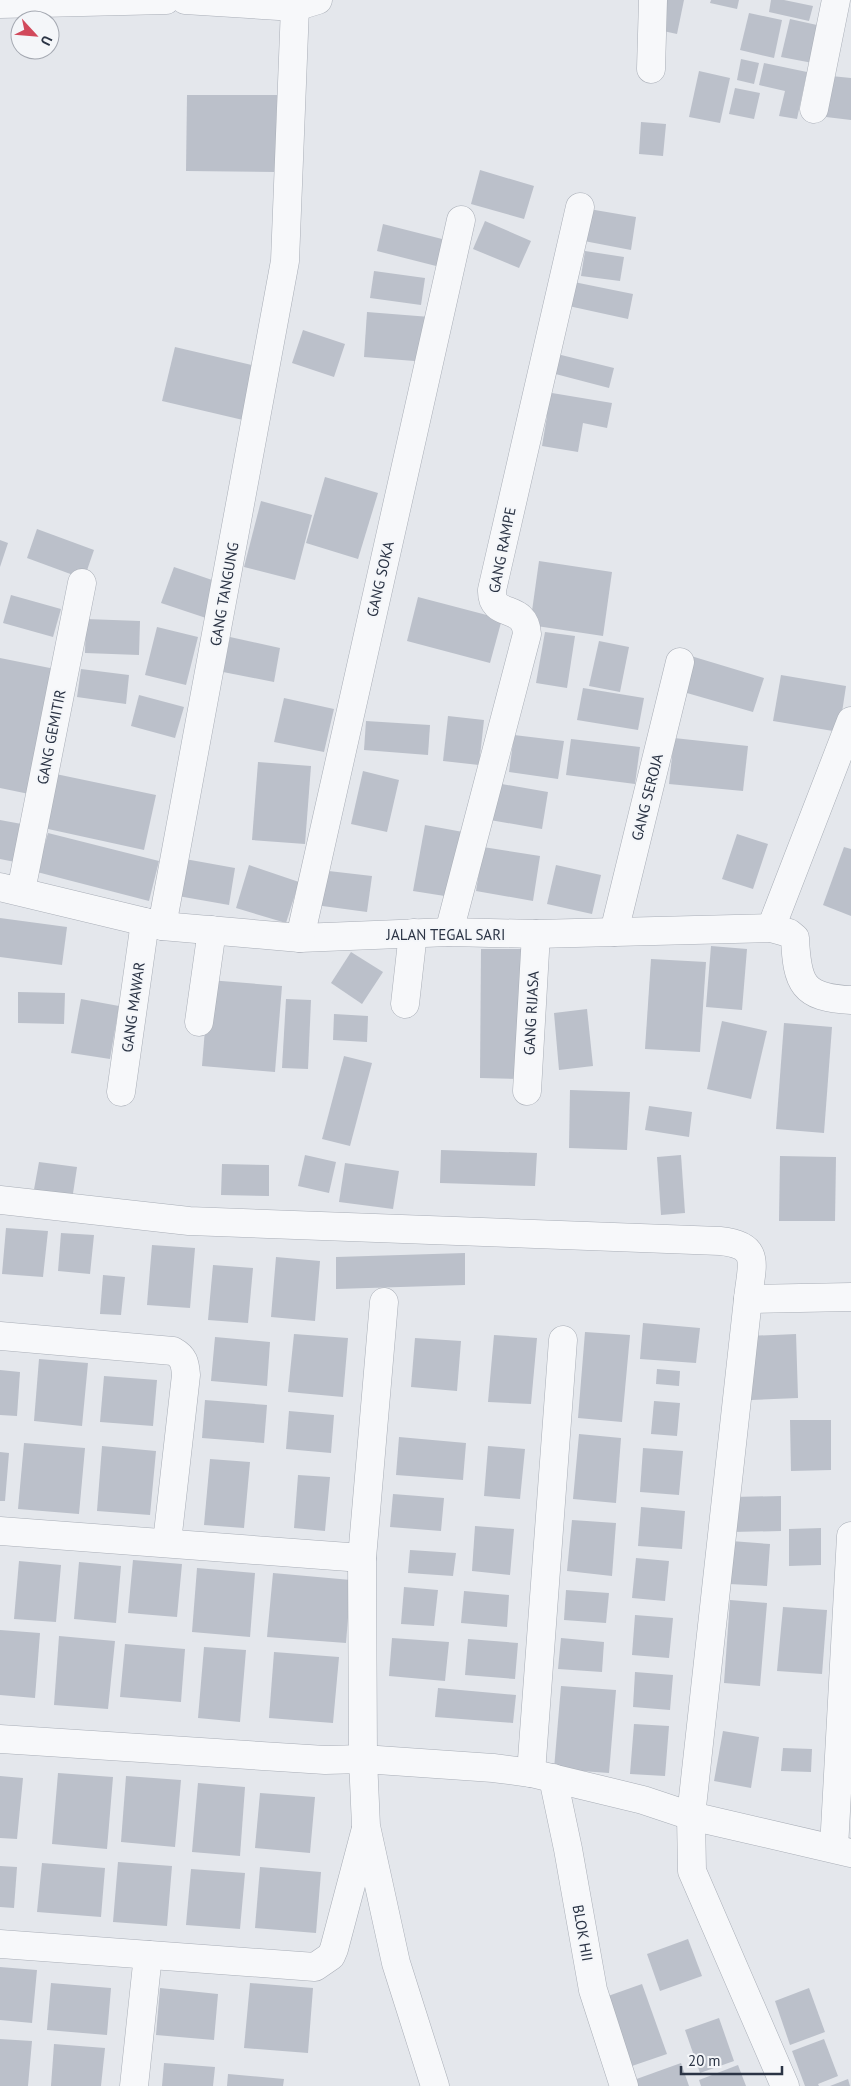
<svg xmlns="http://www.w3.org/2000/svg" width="851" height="2086" viewBox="0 0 851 2086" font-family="'PT Sans',sans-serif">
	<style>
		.building { fill: #bbc0ca }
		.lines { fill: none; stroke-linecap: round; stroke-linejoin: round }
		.minor-casing { stroke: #a9aeb7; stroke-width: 29 }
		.minor { stroke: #f7f8fa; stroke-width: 28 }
		.labels { text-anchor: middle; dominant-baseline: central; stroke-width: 4; stroke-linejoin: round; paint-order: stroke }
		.street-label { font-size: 15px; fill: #2b3445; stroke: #f4f6f9 }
	</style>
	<rect width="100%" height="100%" fill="#e4e7ec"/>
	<g class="building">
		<polygon points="660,0 684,0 677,34 654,29"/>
		<polygon points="711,0 739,0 737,9 710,3"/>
		<polygon points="771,0 784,0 813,6 809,21 769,12"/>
		<polygon points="749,13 782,20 774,58 740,50"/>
		<polygon points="790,19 826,27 818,64 781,57"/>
		<polygon points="741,59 759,63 754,84 737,80"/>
		<polygon points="764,63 807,72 797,119 779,116 785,91 759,85"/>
		<polygon points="699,71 730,78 720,123 689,117"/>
		<polygon points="831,76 851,78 851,120 826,117"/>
		<polygon points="735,88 760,93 754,119 729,114"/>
		<polygon points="187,95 277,95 276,172 186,171"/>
		<polygon points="641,122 666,124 663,156 639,154"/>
		<polygon points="480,170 534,186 524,219 471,204"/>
		<polygon points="589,209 636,217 631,250 584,241"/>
		<polygon points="485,221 531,241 519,268 473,249"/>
		<polygon points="383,224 446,240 440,267 377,251"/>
		<polygon points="585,251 624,257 620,281 581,276"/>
		<polygon points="374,271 425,278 421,305 370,298"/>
		<polygon points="569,281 633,294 628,319 564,305"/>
		<polygon points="367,312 430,317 427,362 364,357"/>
		<polygon points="303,330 345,344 334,377 292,363"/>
		<polygon points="175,347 256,366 243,420 162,401"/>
		<polygon points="549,352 614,368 609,388 544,371"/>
		<polygon points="546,392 612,403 607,428 583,423 578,452 542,446 547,416 542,415"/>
		<polygon points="325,477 378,493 358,559 306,543"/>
		<polygon points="261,501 312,515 295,580 244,567"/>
		<polygon points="37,529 94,550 84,579 27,558"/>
		<polygon points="0,540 8,543 0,567"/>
		<polygon points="539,561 612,572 603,636 530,625"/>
		<polygon points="174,567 218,582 206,618 161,603"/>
		<polygon points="11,595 61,609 53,637 3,623"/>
		<polygon points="418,597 502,619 490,663 407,641"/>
		<polygon points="86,619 140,621 139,655 85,653"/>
		<polygon points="157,627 198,637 186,685 145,675"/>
		<polygon points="545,632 575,636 567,688 536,683"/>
		<polygon points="230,637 280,648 274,682 223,672"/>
		<polygon points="599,641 629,647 620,692 589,686"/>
		<polygon points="691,656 764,678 753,712 680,691"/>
		<polygon points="0,658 55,669 29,794 0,788"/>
		<polygon points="81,669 129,675 126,704 77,697"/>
		<polygon points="781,675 846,686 839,732 773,721"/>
		<polygon points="583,688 644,698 638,730 577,720"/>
		<polygon points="139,695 184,707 175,738 131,726"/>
		<polygon points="284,698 334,709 324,752 274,742"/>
		<polygon points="448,716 484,720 479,765 443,761"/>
		<polygon points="366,721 430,725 428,755 364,750"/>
		<polygon points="514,735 564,741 558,779 509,772"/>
		<polygon points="674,738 748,746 743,791 669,784"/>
		<polygon points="571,739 640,747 635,784 566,775"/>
		<polygon points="258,762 311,766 305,844 252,840"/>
		<polygon points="363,771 399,780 387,832 351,824"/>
		<polygon points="51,773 156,795 144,850 39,827"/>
		<polygon points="496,783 548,792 542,829 490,820"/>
		<polygon points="0,820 27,825 20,863 0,859"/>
		<polygon points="425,825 463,832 451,897 413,891"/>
		<polygon points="48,833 159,861 149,901 37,872"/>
		<polygon points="737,834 768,844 753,889 722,879"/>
		<polygon points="483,847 540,856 533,901 476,891"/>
		<polygon points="844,847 851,849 851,916 823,905"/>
		<polygon points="185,859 235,868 229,905 178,896"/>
		<polygon points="249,865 299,882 286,923 236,908"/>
		<polygon points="556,865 601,875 592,914 547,904"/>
		<polygon points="320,870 372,876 367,912 315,905"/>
		<polygon points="0,918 67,927 62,965 0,957"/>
		<polygon points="711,946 747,949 742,1010 706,1007"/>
		<polygon points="481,949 522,949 521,1079 480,1078"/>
		<polygon points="351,952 383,972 362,1004 331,983"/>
		<polygon points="651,959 706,962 700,1052 645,1049"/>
		<polygon points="209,980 282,986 275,1072 202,1066"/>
		<polygon points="18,992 65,993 64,1024 18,1023"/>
		<polygon points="81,999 119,1006 110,1059 71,1053"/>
		<polygon points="286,999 311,1000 308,1069 282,1068"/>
		<polygon points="587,1009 593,1066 559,1070 554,1013"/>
		<polygon points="334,1014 368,1016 367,1042 333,1040"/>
		<polygon points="722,1021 767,1031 751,1099 707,1089"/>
		<polygon points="784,1023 832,1027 824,1133 776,1129"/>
		<polygon points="344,1056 372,1063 350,1146 322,1139"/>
		<polygon points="570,1090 630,1092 627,1150 569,1148"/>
		<polygon points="649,1106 692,1112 689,1137 645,1130"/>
		<polygon points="441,1150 537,1153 535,1186 440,1183"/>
		<polygon points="305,1155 336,1162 329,1193 298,1186"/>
		<polygon points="681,1155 685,1213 661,1215 657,1157"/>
		<polygon points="780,1156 836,1157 835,1221 779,1221"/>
		<polygon points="39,1162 77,1167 72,1200 33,1195"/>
		<polygon points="345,1163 399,1171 393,1209 339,1202"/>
		<polygon points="222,1164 269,1165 269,1196 221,1195"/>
		<polygon points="6,1228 48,1231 43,1277 2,1274"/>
		<polygon points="61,1233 94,1235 90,1274 58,1271"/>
		<polygon points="152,1245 195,1248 190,1308 147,1305"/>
		<polygon points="465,1253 465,1285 336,1289 336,1257"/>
		<polygon points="276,1257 320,1261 315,1321 271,1317"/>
		<polygon points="213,1265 253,1268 248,1323 208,1320"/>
		<polygon points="103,1275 125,1277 121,1315 100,1314"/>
		<polygon points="643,1323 700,1328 696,1363 640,1359"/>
		<polygon points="585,1332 630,1335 622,1422 578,1418"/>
		<polygon points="294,1334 348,1338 343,1397 288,1392"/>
		<polygon points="796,1334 798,1398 751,1400 748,1336"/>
		<polygon points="494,1335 537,1338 531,1404 488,1402"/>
		<polygon points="215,1337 270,1342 267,1386 211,1381"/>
		<polygon points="415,1338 461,1341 457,1391 411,1387"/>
		<polygon points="39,1359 88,1363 82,1426 34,1421"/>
		<polygon points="657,1369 680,1371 679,1386 656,1384"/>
		<polygon points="0,1370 20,1372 17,1416 0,1415"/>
		<polygon points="104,1376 157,1380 153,1426 100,1422"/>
		<polygon points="205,1400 267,1405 264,1443 202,1438"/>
		<polygon points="654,1401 680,1403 677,1436 651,1434"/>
		<polygon points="289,1411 334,1415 331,1453 286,1449"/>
		<polygon points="790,1420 831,1420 831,1470 791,1471"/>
		<polygon points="579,1434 621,1438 616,1503 573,1499"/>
		<polygon points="399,1437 466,1443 463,1480 396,1475"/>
		<polygon points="24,1443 85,1448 79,1514 18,1509"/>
		<polygon points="102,1446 156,1451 150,1515 97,1511"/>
		<polygon points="488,1446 525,1449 520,1499 484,1496"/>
		<polygon points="643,1448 683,1451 679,1495 640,1492"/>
		<polygon points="0,1452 9,1453 5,1501 0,1501"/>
		<polygon points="210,1459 250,1462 244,1528 204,1525"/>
		<polygon points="298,1475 330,1477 325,1531 294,1528"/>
		<polygon points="393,1494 444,1498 441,1531 390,1527"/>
		<polygon points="781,1496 781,1531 732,1532 732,1497"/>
		<polygon points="641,1507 685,1511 682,1549 638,1546"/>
		<polygon points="572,1520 616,1523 612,1576 567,1571"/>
		<polygon points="475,1526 514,1529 510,1575 472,1571"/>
		<polygon points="821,1528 821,1565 789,1566 789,1529"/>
		<polygon points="731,1541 770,1544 767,1586 729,1584"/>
		<polygon points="410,1550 456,1553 453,1576 408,1573"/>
		<polygon points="636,1558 669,1561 665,1601 632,1598"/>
		<polygon points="133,1560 182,1564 177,1617 128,1613"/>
		<polygon points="19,1561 61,1565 56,1622 14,1619"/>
		<polygon points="79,1562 121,1566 116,1623 74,1619"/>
		<polygon points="197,1568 255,1573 250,1637 192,1632"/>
		<polygon points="273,1573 351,1580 346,1643 267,1637"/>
		<polygon points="404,1587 438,1590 434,1626 401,1624"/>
		<polygon points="566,1590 609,1593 606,1623 564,1620"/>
		<polygon points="464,1591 509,1595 507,1627 461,1623"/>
		<polygon points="730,1600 767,1603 760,1686 724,1683"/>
		<polygon points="783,1607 827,1610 822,1674 777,1671"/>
		<polygon points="635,1615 673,1618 669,1658 632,1655"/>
		<polygon points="0,1630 40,1633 35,1698 0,1695"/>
		<polygon points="59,1636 115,1641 108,1709 54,1705"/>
		<polygon points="392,1638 449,1642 445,1681 389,1676"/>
		<polygon points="561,1638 604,1642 602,1672 558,1669"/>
		<polygon points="468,1639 518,1643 515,1679 465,1675"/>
		<polygon points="125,1644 185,1649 181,1702 120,1697"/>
		<polygon points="204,1647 246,1650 240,1722 198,1718"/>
		<polygon points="274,1652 339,1657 333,1723 269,1718"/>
		<polygon points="635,1672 673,1675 670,1710 633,1707"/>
		<polygon points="561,1686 616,1690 609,1773 554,1769"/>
		<polygon points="438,1688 516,1695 513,1723 435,1717"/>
		<polygon points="634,1724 669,1726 665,1776 630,1774"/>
		<polygon points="723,1731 759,1737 751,1788 714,1781"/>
		<polygon points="783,1748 812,1749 811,1772 781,1771"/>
		<polygon points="58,1773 113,1777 107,1849 52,1844"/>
		<polygon points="0,1776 23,1778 17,1839 0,1838"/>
		<polygon points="126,1776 181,1780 175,1847 121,1842"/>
		<polygon points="198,1783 245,1787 240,1856 192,1852"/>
		<polygon points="260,1793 315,1797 310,1853 255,1848"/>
		<polygon points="118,1862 172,1866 167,1926 113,1922"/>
		<polygon points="42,1863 105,1868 101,1917 37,1912"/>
		<polygon points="0,1866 17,1867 14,1908 0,1907"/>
		<polygon points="260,1867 321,1872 316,1933 255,1928"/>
		<polygon points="191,1869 245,1873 240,1929 186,1925"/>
		<polygon points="688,1939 702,1976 660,1991 647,1954"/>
		<polygon points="0,1967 37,1970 32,2023 0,2020"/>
		<polygon points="51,1983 111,1988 107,2035 47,2030"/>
		<polygon points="250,1983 313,1988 308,2053 244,2048"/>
		<polygon points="642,1984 667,2054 632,2066 608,1996"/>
		<polygon points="160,1988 218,1994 214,2040 156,2035"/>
		<polygon points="809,1988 825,2032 790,2045 775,2001"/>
		<polygon points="719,2018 734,2061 700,2073 685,2030"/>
		<polygon points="0,2039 32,2041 28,2086 0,2086"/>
		<polygon points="824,2039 838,2076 818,2084 819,2086 805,2086 792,2051"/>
		<polygon points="54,2044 105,2048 101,2086 51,2086"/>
		<polygon points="164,2063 215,2067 213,2086 162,2086"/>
		<polygon points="681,2063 689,2086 633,2086 631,2081"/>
		<polygon points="738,2065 746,2086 701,2086 699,2080"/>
		<polygon points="228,2074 284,2079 283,2086 227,2086"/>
		<polygon points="848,2079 850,2086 830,2086"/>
	</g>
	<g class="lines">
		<defs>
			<g id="minor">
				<polyline points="185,0 295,7 318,0"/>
				<polyline points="0,4 166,0"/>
				<polyline points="651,69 653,0"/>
				<polyline points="814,109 836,0"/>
				<path d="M0,887L162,926L300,938L449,932L536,934L771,928L789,933L795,938C797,983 802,998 851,1000"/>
				<polyline points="21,891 82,583"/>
				<polyline points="162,926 285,261 295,7"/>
				<polyline points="771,928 851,721"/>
				<path d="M449,932L527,634C525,602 491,620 492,590L580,207"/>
				<polyline points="614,932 680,662"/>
				<polyline points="300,938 461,220"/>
				<polyline points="405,1004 413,933"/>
				<polyline points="199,1022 212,930"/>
				<polyline points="527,1091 536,934"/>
				<polyline points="121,1092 145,922"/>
				<path d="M0,1200L189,1221L720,1241C763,1245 751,1266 748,1299L691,1816L692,1871L785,2086"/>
				<polyline points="748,1299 851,1297"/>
				<polyline points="384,1302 362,1558 363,1759 366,1826 396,1963 435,2086"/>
				<path d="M0,1336L173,1351C184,1357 185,1363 186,1375L167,1542"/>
				<polyline points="0,1531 362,1558"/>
				<polyline points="0,1739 325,1760 363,1759 493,1768 531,1773 643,1800 691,1816 851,1853"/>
				<polyline points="531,1773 563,1340"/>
				<polyline points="553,1778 568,1849 593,1990 624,2086"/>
				<polyline points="834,1848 851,1536"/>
				<polyline points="0,1944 315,1967 331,1956 334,1949 365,1832"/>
				<polyline points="134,2086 148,1955"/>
			</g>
		</defs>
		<use href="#minor" class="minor-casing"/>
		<use href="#minor" class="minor"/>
	</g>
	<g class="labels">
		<g class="street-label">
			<text transform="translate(502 550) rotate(-79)">GANG RAMPE</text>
			<text transform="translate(380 579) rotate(-77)">GANG SOKA</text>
			<text transform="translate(224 594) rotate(-80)">GANG TANGUNG</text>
			<text transform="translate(51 737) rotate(-79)">GANG GEMITIR</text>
			<text transform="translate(647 797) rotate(-76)">GANG SEROJA</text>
			<text x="446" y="934">JALAN TEGAL SARI</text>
			<text transform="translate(133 1007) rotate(-82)">GANG MAWAR</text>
			<text transform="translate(531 1013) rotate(-87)">GANG RIJASA</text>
			<text transform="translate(583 1933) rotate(80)">BLOK HII</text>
		</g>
	</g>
	<g transform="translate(35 35) rotate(116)"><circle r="24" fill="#f4f6f9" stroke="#a4a8b1"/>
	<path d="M0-4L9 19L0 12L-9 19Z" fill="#d1495b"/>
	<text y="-8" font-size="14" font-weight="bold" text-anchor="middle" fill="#2b3445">U</text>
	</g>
	<path d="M681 2066v8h101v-8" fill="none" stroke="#2b3445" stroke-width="2.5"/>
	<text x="688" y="2066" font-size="15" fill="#2b3445" stroke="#f4f6f9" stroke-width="4" paint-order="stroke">20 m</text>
</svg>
